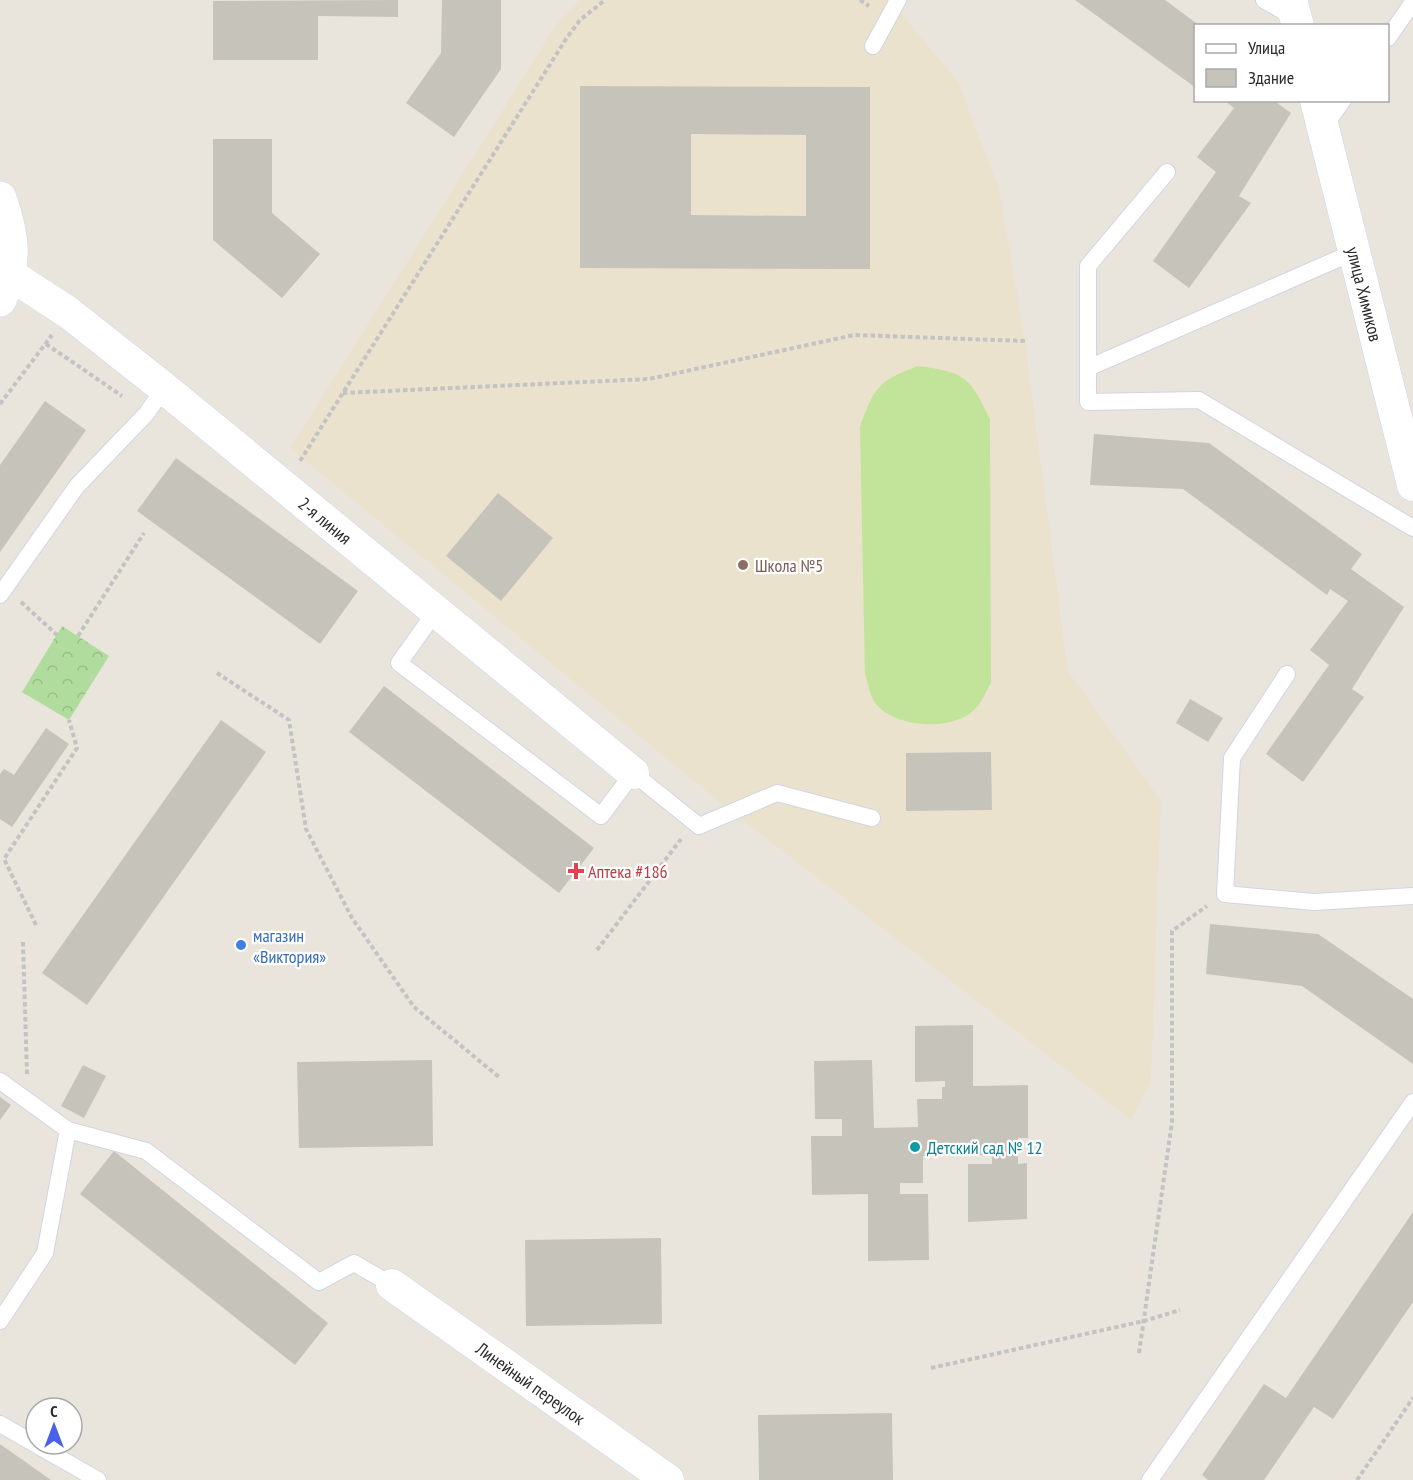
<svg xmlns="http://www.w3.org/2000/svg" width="1413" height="1480" viewBox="0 0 1413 1480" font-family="'PT Sans Narrow',sans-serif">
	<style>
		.education { fill: #ebe2cd }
		.forest { fill: url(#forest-crowns) }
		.pitch { fill: #c1e39a }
		.building { fill: #c6c3bb; fill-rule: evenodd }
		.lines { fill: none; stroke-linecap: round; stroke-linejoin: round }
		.service-casing { stroke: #d2d4e1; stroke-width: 18 }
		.minor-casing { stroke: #d2d4e1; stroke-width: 33 }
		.tertiary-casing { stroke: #d2d4e1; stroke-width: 34 }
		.path { stroke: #c3c3c3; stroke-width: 4; stroke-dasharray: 4.5 3; stroke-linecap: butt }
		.service { stroke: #fff; stroke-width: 16 }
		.minor { stroke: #fff; stroke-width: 32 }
		.tertiary { stroke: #fff; stroke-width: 33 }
		.education-dot { fill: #8d6e63; stroke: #fff; stroke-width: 2 }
		.health-dot { fill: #e0444e; stroke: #fff; stroke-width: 2 }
		.shop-dot { fill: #3f7fe0; stroke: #fff; stroke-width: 2 }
		.culture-dot { fill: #0f9aa8; stroke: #fff; stroke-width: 2 }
		.labels { text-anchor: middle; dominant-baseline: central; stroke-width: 4.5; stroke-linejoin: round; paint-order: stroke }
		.street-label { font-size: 18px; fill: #292929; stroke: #fff }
		.education-label { font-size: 18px; fill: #785e54; stroke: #fff; text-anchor: start }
		.health-label { font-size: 18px; fill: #be3a42; stroke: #fff; text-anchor: start }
		.shop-label { font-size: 18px; fill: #366cbe; stroke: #fff; text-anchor: start }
		.culture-label { font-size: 18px; fill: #0d838f; stroke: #fff; text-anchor: start }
	</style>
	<defs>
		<pattern id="forest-crowns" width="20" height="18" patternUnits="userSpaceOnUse" patternTransform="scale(1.5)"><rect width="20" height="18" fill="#b0dd9d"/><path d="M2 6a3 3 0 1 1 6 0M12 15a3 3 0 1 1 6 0" fill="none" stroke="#97be87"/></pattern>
	</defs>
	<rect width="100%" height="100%" fill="#eae5dc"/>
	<polygon class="education" points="580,0 890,0 958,82 999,188 1025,341 1068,671 1161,801 1151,1081 1131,1120 724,806 290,448 556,25"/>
	<polygon class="forest" points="62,626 109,656 69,720 22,692"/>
	<path class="pitch" d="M918,366C965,372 970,377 990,419L991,683C986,691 983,700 977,707C956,732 897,729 876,704C870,697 868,683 865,674L860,427C874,387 878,381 918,366Z"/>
	<g class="building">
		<polygon points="398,0 398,17 318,16 318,60 213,60 213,1"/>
		<polygon points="442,0 501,0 501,69 454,137 406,103 441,53"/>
		<polygon points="1075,0 1165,0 1200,26 1196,26 1196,88"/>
		<path d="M580,86L870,87V269L580,268ZM691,134L806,135V216L691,215Z"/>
		<polygon points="1224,100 1273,100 1291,113 1239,196 1251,203 1189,288 1153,261 1216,172 1197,157 1234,108"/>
		<polygon points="213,139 272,139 272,213 320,254 282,298 213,240"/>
		<polygon points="45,401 86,430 0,552 0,465"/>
		<polygon points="1094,434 1209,443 1362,554 1351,569 1404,607 1352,689 1364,697 1303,782 1266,754 1329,665 1310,650 1348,601 1330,589 1327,595 1183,489 1090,485"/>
		<polygon points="176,458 358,591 320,644 137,511"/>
		<polygon points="498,493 553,538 501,601 446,556"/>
		<polygon points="384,686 594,848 559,893 349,732"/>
		<polygon points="1190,699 1223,718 1208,742 1176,723"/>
		<polygon points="221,720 266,752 87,1005 42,973"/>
		<polygon points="46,728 69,744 12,827 0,819 0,774 4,769 14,775"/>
		<polygon points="991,752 992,810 906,811 906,753"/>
		<polygon points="1210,924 1318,934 1413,999 1413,1064 1302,986 1206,974"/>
		<polygon points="973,1025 973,1086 1028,1085 1028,1138 1018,1138 1018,1164 1027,1163 1027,1219 968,1222 968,1164 992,1164 992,1155 923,1156 923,1183 900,1183 900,1194 928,1194 929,1260 868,1261 868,1194 812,1195 811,1136 842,1136 842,1119 815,1119 814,1061 872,1060 874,1128 918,1127 917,1099 942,1099 942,1087 945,1087 945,1081 915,1082 915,1026"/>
		<polygon points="432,1060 433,1146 299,1148 297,1062"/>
		<polygon points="83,1065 106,1076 84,1118 61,1106"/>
		<polygon points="0,1097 11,1105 0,1120"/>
		<polygon points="114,1151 328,1323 295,1365 80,1194"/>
		<polygon points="1413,1212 1413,1302 1333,1419 1314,1407 1264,1480 1208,1480 1202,1475 1264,1384 1286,1398"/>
		<polygon points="661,1238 662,1324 526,1326 525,1240"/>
		<polygon points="892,1413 893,1480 759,1480 758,1415"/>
		<polygon points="0,1444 51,1480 0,1480"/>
	</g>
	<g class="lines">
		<defs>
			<g id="service">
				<polyline points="1264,0 1295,18"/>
				<polyline points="1388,38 1413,2"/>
				<polyline points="873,46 898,0"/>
				<polyline points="1323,128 1343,100"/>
				<polyline points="1167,172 1088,266 1088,402 1199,400 1413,528"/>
				<polyline points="1088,368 1354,252"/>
				<polyline points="0,595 77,486 147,413 164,388"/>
				<polyline points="436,611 399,663 601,816 633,773 699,826 777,793 872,818"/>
				<polyline points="1287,674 1232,758 1225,894 1314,902 1413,896"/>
				<polyline points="0,1081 68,1130 146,1151 319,1282 354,1263 392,1285"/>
				<polyline points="0,1321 45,1253 68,1130"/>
				<polyline points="0,1424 98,1480"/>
				<polyline points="1150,1480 1413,1102"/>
			</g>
			<g id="minor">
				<polyline points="1291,0 1298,26"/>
				<path id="s1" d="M1316,100L1413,485"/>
				<path id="s2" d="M11,275L69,313L164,388L633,773"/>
				<path id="s3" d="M392,1285L668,1480"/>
			</g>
			<path id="tertiary" d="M0,198C13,236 17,262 0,300"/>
		</defs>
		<use href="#service" class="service-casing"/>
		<use href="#minor" class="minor-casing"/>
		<use href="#tertiary" class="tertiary-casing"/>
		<g class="path">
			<polyline points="860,0 869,6"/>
			<polyline points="46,344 122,396"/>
			<polyline points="343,393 649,379 854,335 1025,341"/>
			<polyline points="0,404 52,335"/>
			<polyline points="300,461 566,39 580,20 605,0"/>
			<polyline points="21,602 57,635"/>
			<polyline points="78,636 144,533"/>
			<polyline points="217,673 289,720 306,829 352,918 414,1007 499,1077"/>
			<polyline points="36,925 4,859 77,748 69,720"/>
			<polyline points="23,942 27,1074"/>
			<polyline points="597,950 681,839"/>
			<polyline points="1139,1353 1172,1122 1172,931 1207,906"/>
			<polyline points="931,1368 1144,1321 1180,1310"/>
			<polyline points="1357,1480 1413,1398"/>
		</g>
		<use href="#service" class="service"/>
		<use href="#minor" class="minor"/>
		<use href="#tertiary" class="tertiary"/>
	</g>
	<circle class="education-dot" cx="743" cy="565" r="6"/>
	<path class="health-dot" d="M573 862h6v6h6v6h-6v6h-6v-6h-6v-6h6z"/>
	<circle class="shop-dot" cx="241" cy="945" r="6"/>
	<circle class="culture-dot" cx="915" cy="1147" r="6"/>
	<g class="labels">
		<g class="street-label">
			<text stroke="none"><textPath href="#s1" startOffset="200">улица Химиков</textPath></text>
			<text stroke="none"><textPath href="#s2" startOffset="399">2-я линия</textPath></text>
			<text stroke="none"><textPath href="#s3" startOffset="170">Линейный переулок</textPath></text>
		</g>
		<g class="education-label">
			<text x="755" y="565">Школа №5</text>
		</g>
		<g class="health-label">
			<text x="588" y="871">Аптека #186</text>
		</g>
		<g class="shop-label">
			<text x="253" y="935">магазин<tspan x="253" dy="21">«Виктория»</tspan></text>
		</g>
		<g class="culture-label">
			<text x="927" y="1147">Детский сад № 12</text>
		</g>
	</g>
	<rect x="1194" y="24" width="195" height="78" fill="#ffffff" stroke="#a9a9a9" stroke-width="1.5"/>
	<rect x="1206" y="44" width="30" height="9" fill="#ffffff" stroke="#a9a9a9" stroke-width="1.5"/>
	<text x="1248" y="54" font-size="18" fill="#292929">Улица</text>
	<rect x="1206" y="69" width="30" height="18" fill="#c6c3bb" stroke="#a9a9a9" stroke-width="1.5"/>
	<text x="1248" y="84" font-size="18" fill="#292929">Здание</text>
	<g transform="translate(54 1426)"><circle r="28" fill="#ffffff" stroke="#a9a9a9" stroke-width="1.5"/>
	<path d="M0-4.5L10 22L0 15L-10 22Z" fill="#4960eb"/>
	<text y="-9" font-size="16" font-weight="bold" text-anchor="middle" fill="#292929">С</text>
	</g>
</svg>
